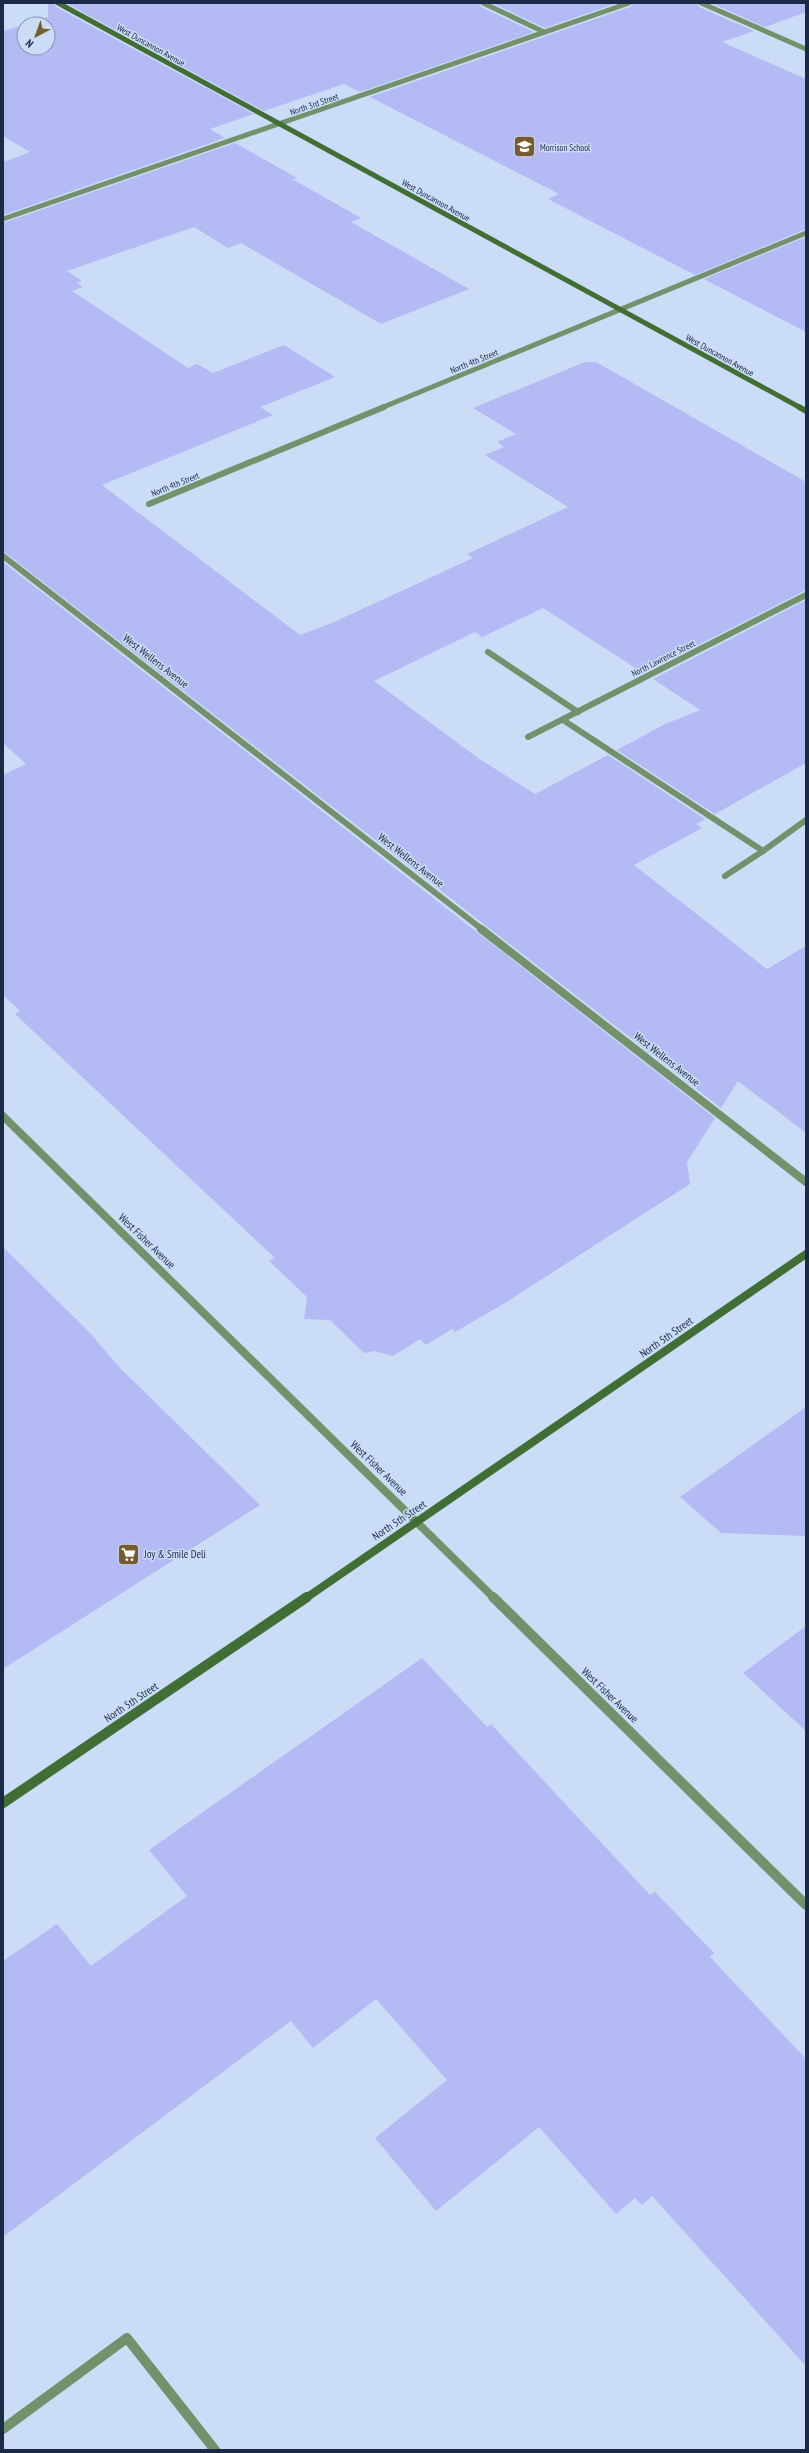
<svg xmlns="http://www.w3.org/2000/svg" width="809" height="2453" viewBox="0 0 809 2453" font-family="'PT Sans Narrow',sans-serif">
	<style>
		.building { fill: #b4baf4 }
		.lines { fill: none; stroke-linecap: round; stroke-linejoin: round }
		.lane-far2 { stroke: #73926b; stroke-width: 5 }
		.lane-far1 { stroke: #73926b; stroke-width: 6 }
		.lane { stroke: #73926b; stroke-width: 10 }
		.street-far3 { stroke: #73926b; stroke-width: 5 }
		.street-far2 { stroke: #73926b; stroke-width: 6 }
		.street-far1 { stroke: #73926b; stroke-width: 8 }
		.street { stroke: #73926b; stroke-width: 10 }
		.secondary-far3 { stroke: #406e34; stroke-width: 5 }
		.secondary-far2 { stroke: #406e34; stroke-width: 6 }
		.secondary-far1 { stroke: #406e34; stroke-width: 8 }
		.secondary { stroke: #406e34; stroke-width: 10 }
		.labels { text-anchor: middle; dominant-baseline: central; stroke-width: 3; stroke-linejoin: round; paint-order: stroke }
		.far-street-label { font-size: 9px; fill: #1b2b45; stroke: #cbdcf7 }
		.far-poi-label { font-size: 9px; fill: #1b2b45; stroke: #cbdcf7; text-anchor: start }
		.street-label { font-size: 11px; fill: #1b2b45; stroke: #cbdcf7 }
		.poi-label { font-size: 11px; fill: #1b2b45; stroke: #cbdcf7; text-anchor: start }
	</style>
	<rect width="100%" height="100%" fill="#cbdcf7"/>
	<g class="building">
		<polygon points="48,3 54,3 56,7 254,114 210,129 225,138 3,215 3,162 30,152 3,136 3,31 24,25 24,48 48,48 48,24 26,24 48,17"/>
		<polygon points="66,3 479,3 481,7 534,32 360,92 344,84 264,111"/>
		<polygon points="492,3 617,3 545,28"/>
		<polygon points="633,3 697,3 699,7 754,31 722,42 806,79 806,229 695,275 548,199 559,194 370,97 630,7"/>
		<polygon points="711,3 806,3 806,12 765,27"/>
		<polygon points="235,143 297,178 292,179 361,218 351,222 469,289 381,324 241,243 228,248 194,227 67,271 82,281 77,283 83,287 72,291 188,368 197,364 213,373 284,345 335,377 260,407 273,415 102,485 300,635 334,622 473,558 467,554 568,507 485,455 504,447 497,442 516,434 473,408 585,362 596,362 806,482 806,590 643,673 543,608 482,637 475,632 374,681 478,758 535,794 608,755 705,819 696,824 702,828 634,865 767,969 806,946 806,1133 738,1081 721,1108 3,551 3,223"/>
		<polygon points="806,237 806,332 704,279"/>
		<polygon points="3,562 715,1118 687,1162 690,1184 505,1303 455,1332 452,1329 426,1345 420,1339 393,1356 374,1351 364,1353 330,1320 304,1319 307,1297 269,1261 275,1258 15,1014 20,1011 3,995 3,775 26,764 3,743"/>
		<polygon points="806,600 806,763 715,814 617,750 663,725 700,710 653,679"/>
		<polygon points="3,1247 90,1333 121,1369 260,1505 3,1669"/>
		<polygon points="806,1407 806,1536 721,1533 680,1497"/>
		<polygon points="806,1626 806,1731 743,1673"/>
		<polygon points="422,1658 487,1727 491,1724 650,1895 655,1892 714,1953 710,1957 806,2059 806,2366 652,2196 642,2205 635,2198 616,2214 539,2127 436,2211 375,2138 447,2080 376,1999 313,2048 291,2021 3,2237 3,1961 57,1924 91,1966 187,1896 149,1850"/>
	</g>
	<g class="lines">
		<polyline class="lane-far2" points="701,3 806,49"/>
		<g class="lane-far1">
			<polyline points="488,652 578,712"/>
			<polyline points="563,720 763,851 725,876"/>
			<polyline points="763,851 806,820"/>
		</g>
		<polyline class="lane" points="3,2429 127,2338 215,2450"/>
		<g class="street-far3">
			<polyline points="483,3 544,32"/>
			<polyline points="3,219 629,3"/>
			<polyline points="381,408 806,233"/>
		</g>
		<g class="street-far2">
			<polyline points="149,504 384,407"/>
			<polyline points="3,556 483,930"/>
			<polyline points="528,737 806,595"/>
		</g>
		<g class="street-far1">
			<polyline points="481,929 806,1182"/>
			<polyline points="3,1116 494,1598"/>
		</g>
		<polyline class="street" points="493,1597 806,1905"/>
		<polyline class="secondary-far3" points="58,3 801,408"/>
		<polyline class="secondary-far2" points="799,407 806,411"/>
		<polyline class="secondary-far1" points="306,1598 806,1254"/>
		<polyline class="secondary" points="3,1803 307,1597"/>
	</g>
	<defs>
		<symbol id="school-square" viewBox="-11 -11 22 22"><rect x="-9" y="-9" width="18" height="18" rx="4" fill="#775c2e" stroke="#cbdcf7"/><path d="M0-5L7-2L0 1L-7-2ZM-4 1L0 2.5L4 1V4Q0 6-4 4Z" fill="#fff"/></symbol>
		<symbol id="supermarket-square" viewBox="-11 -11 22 22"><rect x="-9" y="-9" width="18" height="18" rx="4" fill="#775c2e" stroke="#cbdcf7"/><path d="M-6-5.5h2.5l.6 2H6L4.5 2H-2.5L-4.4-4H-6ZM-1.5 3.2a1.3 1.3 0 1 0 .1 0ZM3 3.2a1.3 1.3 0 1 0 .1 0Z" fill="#fff"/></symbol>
	</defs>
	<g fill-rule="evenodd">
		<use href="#school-square" x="512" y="134" width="25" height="25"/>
		<use href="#supermarket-square" x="116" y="1542" width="25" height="25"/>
	</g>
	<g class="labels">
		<g class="far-street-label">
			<text transform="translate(151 45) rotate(29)">West Duncannon Avenue</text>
			<text transform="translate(314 104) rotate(-19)">North 3rd Street</text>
			<text transform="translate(436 200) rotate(29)">West Duncannon Avenue</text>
			<text transform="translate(720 355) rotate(29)">West Duncannon Avenue</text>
			<text transform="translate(474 361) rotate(-22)">North 4th Street</text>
			<text transform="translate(175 484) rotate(-22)">North 4th Street</text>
			<text transform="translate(663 658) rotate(-27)">North Lawrence Street</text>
		</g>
		<g class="far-poi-label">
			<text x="540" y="147">Morrison School</text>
		</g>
		<g class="street-label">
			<text transform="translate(156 661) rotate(38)">West Wellens Avenue</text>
			<text transform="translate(411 860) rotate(38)">West Wellens Avenue</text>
			<text transform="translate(667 1059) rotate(38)">West Wellens Avenue</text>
			<text transform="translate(147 1241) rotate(44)">West Fisher Avenue</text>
			<text transform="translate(666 1337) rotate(-35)">North 5th Street</text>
			<text transform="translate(379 1468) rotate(44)">West Fisher Avenue</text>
			<text transform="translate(399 1520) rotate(-34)">North 5th Street</text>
			<text transform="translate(610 1695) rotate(44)">West Fisher Avenue</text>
			<text transform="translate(131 1702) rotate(-34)">North 5th Street</text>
		</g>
		<g class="poi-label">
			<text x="144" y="1554">Joy &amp; Smile Deli</text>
		</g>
	</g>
	<rect width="809" height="2453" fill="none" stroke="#1b2b45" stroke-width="8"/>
	<g transform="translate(36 36) rotate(221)"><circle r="19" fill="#cbdcf7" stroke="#8595b0"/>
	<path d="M0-3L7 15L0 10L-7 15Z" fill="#775c2e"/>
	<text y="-6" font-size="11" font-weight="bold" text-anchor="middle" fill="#1b2b45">N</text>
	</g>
</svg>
